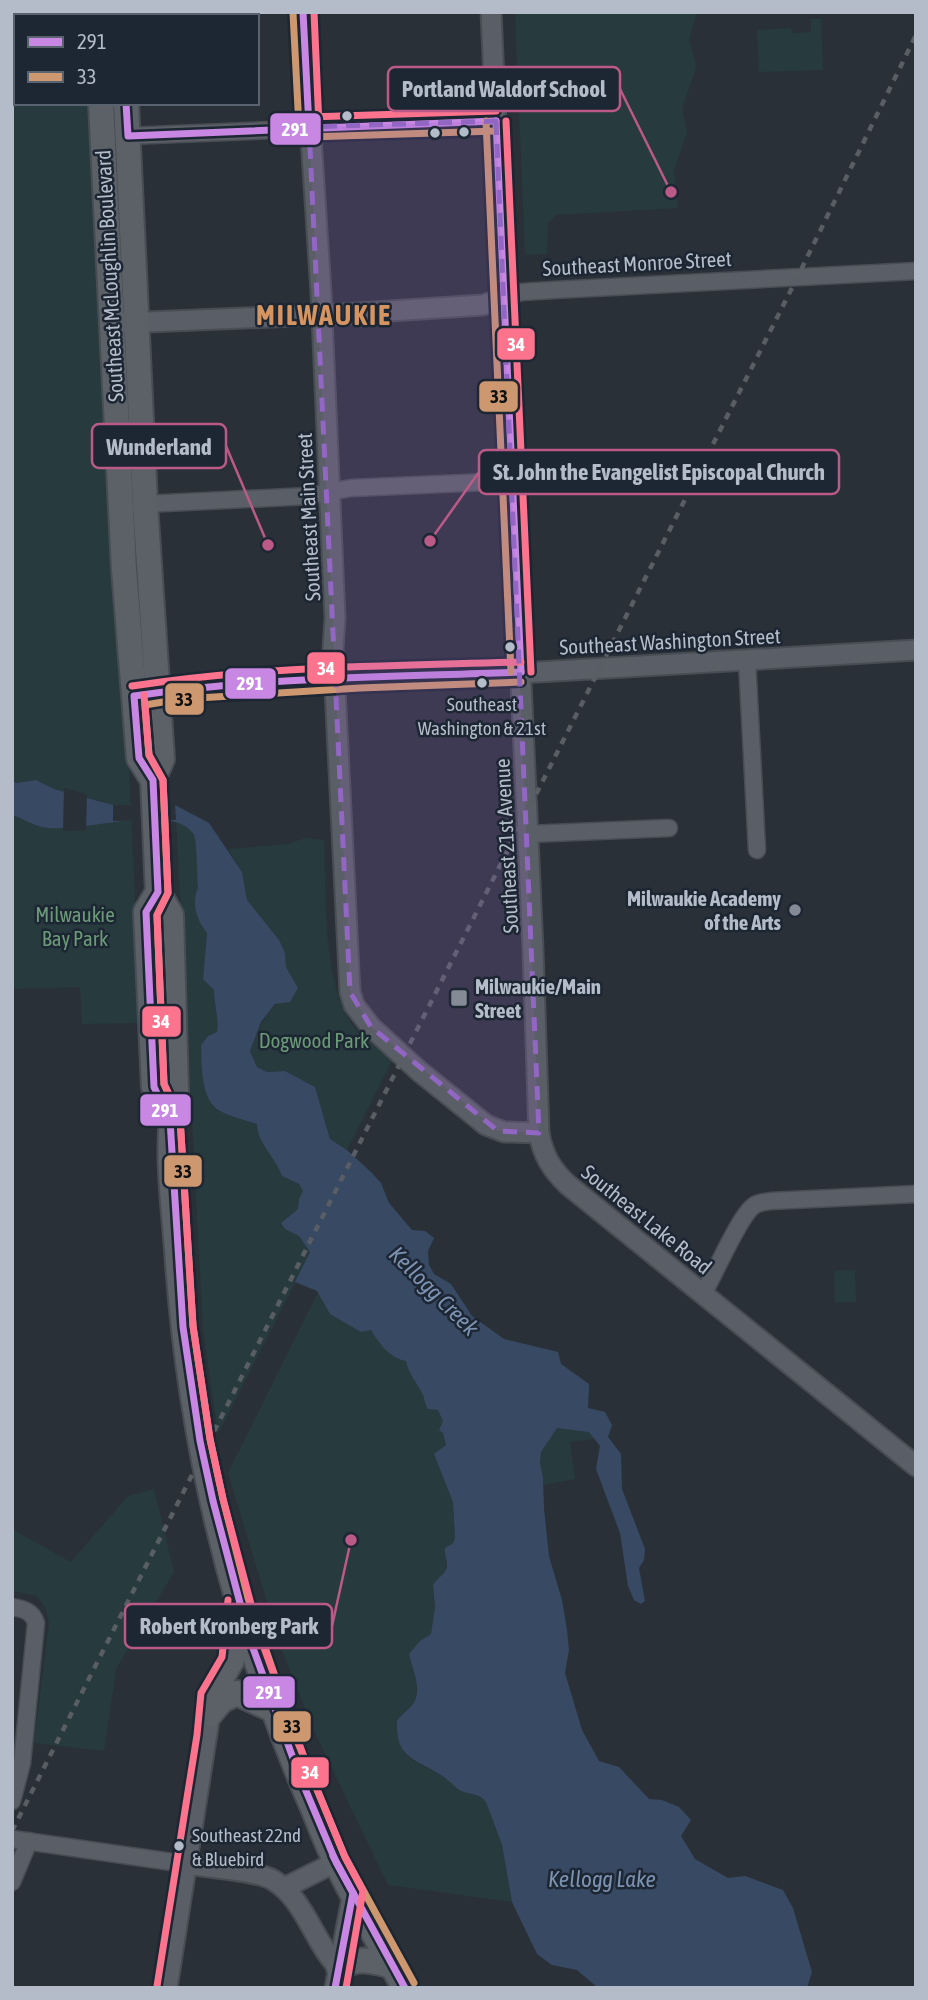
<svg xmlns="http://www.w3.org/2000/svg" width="928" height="2000" viewBox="0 0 928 2000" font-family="'Asap Condensed',sans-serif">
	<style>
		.green { fill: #273a3e }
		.water { fill: #384963 }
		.pier { fill: #2a3038 }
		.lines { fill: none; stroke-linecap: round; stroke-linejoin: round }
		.minor-casing { stroke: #484c53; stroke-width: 19 }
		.tertiary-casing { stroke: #484c53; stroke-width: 23 }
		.primary-casing { stroke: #484c55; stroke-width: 28 }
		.minor { stroke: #5a5e66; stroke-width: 16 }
		.tertiary { stroke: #5a5e66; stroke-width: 19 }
		.primary { stroke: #5c6168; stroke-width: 24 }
		.rail { stroke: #595d64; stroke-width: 4.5; stroke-dasharray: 7 7; stroke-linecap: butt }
		.bus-1-casing { stroke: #1d2633; stroke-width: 12 }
		.bus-2-casing { stroke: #1d2633; stroke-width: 12 }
		.bus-3-casing { stroke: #1d2633; stroke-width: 12 }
		.bus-1 { stroke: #c787e3; stroke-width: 7 }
		.bus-2 { stroke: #cd976f; stroke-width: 7 }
		.bus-3 { stroke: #fc738d; stroke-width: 7 }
		.marked { fill: #9266c3; fill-opacity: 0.2; stroke: #9266c3; stroke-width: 5; stroke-dasharray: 14 9; stroke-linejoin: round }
		.bus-dot { fill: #b4bcc9; stroke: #1d2633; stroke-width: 2.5 }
		.poi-dot { fill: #848b96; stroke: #1d2633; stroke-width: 2.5 }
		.labels { text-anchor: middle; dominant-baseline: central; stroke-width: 5; stroke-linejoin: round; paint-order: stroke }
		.bus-label { font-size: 19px; fill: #b4bcc9; stroke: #1d2633 }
		.street-label { font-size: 21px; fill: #b4bcc9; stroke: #1d2633 }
		.poi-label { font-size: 21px; font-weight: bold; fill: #b4bcc9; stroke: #1d2633; text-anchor: end }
		.park-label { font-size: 21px; fill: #6b9a76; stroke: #1d2633 }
		.water-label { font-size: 23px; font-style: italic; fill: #7c92b1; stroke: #1d2633 }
		.district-label { font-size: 28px; font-weight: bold; letter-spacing: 2px; fill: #d59563; stroke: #1d2633 }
		.leader { fill: none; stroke: #bc5a87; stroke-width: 2.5 }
		.callout-dot { fill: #bc5a87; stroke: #1d2633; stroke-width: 2.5 }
		.callout { fill: #1d2633; stroke: #bc5a87; stroke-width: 2.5 }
		.callout-label { font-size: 23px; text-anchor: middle; font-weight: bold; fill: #b4bcc9 }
		.line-badge { stroke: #1d2633; stroke-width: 2.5 }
		.badge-label { font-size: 19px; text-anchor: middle; font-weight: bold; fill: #fff }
		.pale-badge-label { font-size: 19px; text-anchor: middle; font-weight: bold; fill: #111 }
	</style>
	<rect width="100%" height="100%" fill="#2a3038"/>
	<g class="green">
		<polygon points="515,12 697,12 689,39 696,64 695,71 682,109 687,132 674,171 678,208 556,215 548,223 547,254 525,255"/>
		<polygon points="811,19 821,19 823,70 759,72 757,30 791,28 792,33 811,32"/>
		<polygon points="16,34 16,103 90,103 108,523 129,772 141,1023 82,1024 80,987 12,989 12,815 104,802 54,789 36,780 17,783 12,781 12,56"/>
		<path d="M176,820L189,828L196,838L198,888L207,932L203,979L215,990C214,1004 219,1018 217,1032L208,1036L219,1110L257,1124L263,1145L276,1160L282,1176L299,1184L304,1192L299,1199L298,1209L288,1218L285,1229L299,1236L311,1252L218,1434L203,1329Z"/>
		<path d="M305,838L324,840C327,894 320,992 359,1033C369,1043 382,1051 392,1061L347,1150L330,1139L315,1087L285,1071L267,1072L257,1067L250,1051C263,1017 268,1009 298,988L286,967L285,953L247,900L242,872L228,849L288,844Z"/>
		<path d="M378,1180L389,1203L412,1230L425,1231L434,1238L428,1251L429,1265L434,1274L451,1284L472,1316L504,1339L558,1352L561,1364L589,1384L588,1408L605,1412L612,1425L608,1437L570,1442L575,1479L453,1502L455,1538L453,1543L448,1546C444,1554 448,1561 446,1569C444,1575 436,1583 433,1589L435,1607L431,1634L420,1641L410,1658C415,1671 421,1691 413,1704C409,1711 401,1714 397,1721L404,1753L412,1760L446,1778L464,1792L481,1796L486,1802L502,1845L512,1902L388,1885L315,1733L281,1648L228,1473L310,1308Z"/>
		<polygon points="855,1270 856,1302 835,1303 834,1271"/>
		<polygon points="154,1489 174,1572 116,1669 104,1751 34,1743 49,1624 46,1609 37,1596 12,1591 12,1529 71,1562 128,1496"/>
	</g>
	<path class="water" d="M36,780L54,789L113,805H175L209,823L242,872L247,900L279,940L285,953L286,967L298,988L290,1002L275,1004L261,1022L250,1051L257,1067L267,1072L285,1071L315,1087L330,1139L347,1150L372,1173L381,1183L389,1203L412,1230L425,1231L434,1238L428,1251L429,1265L434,1274L451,1284L472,1316L504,1339L558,1352L561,1364L589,1384L588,1408L605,1412L612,1425L608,1437L621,1454L622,1489L645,1549L644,1560L639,1568L645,1601L641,1604L634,1600L628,1586L620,1533L596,1469L600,1446L589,1432L557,1428L541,1452L540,1463L543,1477L544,1509L549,1556L562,1600L567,1630L569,1650L565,1673L582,1730L599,1761L619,1767L649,1799L662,1800L679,1807L691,1820L681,1836L695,1859L728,1878L745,1876L783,1890L793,1908L812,1972L807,1988H598L577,1970L552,1965L537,1954L512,1902L502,1845L486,1802C479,1793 471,1795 461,1791C454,1787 450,1781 444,1777C417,1759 395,1760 397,1721C401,1714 408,1711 413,1704C423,1689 412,1669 409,1654L420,1641L431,1634L435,1607L433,1585C437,1578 446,1574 447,1566C447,1559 444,1555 445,1548L453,1543L455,1538L453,1502L434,1454L446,1445L443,1433L439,1430L443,1421L438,1410L428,1409C424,1403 425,1398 422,1393C416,1381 409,1375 406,1361C389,1358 379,1343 371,1330L361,1332L330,1314L317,1291L295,1282L310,1252L299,1236L285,1229L281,1223L298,1209L299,1199L303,1191L299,1184L282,1176C275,1156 258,1145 257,1124C245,1120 231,1117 220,1111C200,1100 202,1064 201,1045L208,1036L217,1032C219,1018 214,1004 214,990L203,979L207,933C197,921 191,903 198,888C197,878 197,841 194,835C173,800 78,835 42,827C32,825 22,818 12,815V781L17,783Z"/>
	<g class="pier">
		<polygon points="64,788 87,794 86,830 63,831"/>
		<polygon points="113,805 175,805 176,820 113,821"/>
	</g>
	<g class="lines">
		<defs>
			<g id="minor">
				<polyline points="128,136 496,121"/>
				<polyline points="503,298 522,292 554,290 916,271"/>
				<polyline points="145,504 308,496 351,488 511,481"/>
				<polyline points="747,660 757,850"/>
				<polyline points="528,834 669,828"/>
				<path d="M703,1294C714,1276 741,1212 755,1205C760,1202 766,1202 771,1201L916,1194"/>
				<path d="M12,1607C24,1609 32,1611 36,1623L22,1763L12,1801"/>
				<polyline points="12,1839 186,1864"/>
				<polyline points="12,1882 29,1841"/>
			</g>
			<g id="tertiary">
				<polyline points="303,12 321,293 335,618 333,648 350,992 354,1005 371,1027 419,1071 486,1125 504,1132 539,1133"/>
				<path d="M491,12L533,950L539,1133C543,1155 551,1169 568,1185L916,1466"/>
				<polyline points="123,323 343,314 483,305 503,298"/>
				<polyline points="145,694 180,689 359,678 505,674 916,650"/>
				<path d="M186,1864C209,1868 255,1870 273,1880C305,1899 314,1943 339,1968"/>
				<polyline points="284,1888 336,1862"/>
				<polyline points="167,1988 210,1714"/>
				<polyline points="335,1988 353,1893"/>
			</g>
			<g id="primary">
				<polyline points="98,12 98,16"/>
				<polyline points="123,12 123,16"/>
				<polyline points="101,103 124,569 139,758 153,780"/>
				<path d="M126,103L145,504L162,759L153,780L158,892L171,915L176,1091C165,1142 173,1198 177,1249C189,1437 233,1621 307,1794C317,1816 325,1840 336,1862C357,1905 381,1947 405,1988"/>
				<polyline points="158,892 146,912 154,1087 170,1120"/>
				<polyline points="210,1714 211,1696 232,1660 237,1612"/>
				<polyline points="210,1714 222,1700 237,1693 274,1710"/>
				<path d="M339,1968C358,1956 372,1961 393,1966"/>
			</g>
		</defs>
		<use href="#minor" class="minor-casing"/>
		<use href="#tertiary" class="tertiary-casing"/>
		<use href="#primary" class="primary-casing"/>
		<use href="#minor" class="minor"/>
		<use href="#tertiary" class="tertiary"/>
		<use href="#primary" class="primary"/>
		<polyline class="rail" points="12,1831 797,278 916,35"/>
		<defs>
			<g id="bus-1">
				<polyline points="303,12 309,127"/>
				<polyline points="126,103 128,136 496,121"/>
				<polyline points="496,121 521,672"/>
				<polyline points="333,1856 405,1988"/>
				<path d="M353,1893L336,1862L298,1772L249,1637L213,1501L200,1441L183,1327L170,1120L154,1087L146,912L158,892L153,780L139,758L134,696C260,677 394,677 521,672"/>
				<polyline points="335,1988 353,1893"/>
			</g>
			<g id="bus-2">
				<polyline points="293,13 299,128"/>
				<polyline points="486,121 511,672"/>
				<polyline points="309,137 496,131"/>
				<polyline points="414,1983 345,1857 298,1743 248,1598 223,1499 210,1439 193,1326 180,1118 164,1084 157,915 168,893 163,780 149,755 145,705 181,699 360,688 521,682"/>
			</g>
			<g id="bus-3">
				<polyline points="314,12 319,126"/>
				<polyline points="309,117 496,111"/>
				<polyline points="506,121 531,672"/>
				<path d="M132,686C259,666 393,666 521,662"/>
				<polyline points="144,695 149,755 163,780 168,893 157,915 164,1084 180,1118 193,1326 210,1439 223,1499 259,1634 308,1768 345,1857 363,1891 346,1988"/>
				<polyline points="157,1986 197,1735 201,1693 222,1657 228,1600"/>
			</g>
		</defs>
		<use href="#bus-1" class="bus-1-casing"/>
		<use href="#bus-2" class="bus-2-casing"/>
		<use href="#bus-3" class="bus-3-casing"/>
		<use href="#bus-1" class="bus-1"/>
		<use href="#bus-2" class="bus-2"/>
		<use href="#bus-3" class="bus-3"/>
	</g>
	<path class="marked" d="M496,121L539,1133L498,1131L371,1027L350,992L309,127Z"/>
	<g class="bus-dot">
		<circle cx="347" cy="116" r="6"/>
		<circle cx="464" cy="132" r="6"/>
		<circle cx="435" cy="133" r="6"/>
		<circle cx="510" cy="647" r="6"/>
		<circle cx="482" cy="683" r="6"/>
		<circle cx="179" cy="1846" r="6"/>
	</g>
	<g class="poi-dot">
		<circle cx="795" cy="910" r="7"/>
		<rect x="450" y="989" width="18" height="18" rx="3.5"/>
	</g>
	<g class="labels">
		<g class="bus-label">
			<text x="482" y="704">Southeast<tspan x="482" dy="24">Washington &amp; 21st</tspan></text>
			<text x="192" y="1835" text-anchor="start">Southeast 22nd<tspan x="192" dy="24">&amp; Bluebird</tspan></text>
		</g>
		<g class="street-label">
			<text transform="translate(637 263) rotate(-3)">Southeast Monroe Street</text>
			<text transform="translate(109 276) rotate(-93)">Southeast McLoughlin Boulevard</text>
			<text transform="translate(308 517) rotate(-93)">Southeast Main Street</text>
			<text transform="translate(670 641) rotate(-3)">Southeast Washington Street</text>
			<text transform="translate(506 846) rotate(-93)">Southeast 21st Avenue</text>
			<text transform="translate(647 1219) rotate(39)">Southeast Lake Road</text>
		</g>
		<g class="poi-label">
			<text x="781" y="898">Milwaukie Academy<tspan x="781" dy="24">of the Arts</tspan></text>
			<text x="475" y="986" text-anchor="start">Milwaukie/Main<tspan x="475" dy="24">Street</tspan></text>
		</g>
		<g class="park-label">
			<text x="75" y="914">Milwaukie<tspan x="75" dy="24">Bay Park</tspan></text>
			<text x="314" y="1040">Dogwood Park</text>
		</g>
		<g class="water-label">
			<text transform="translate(434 1291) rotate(45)">Kellogg Creek</text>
			<text x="602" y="1879">Kellogg Lake</text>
		</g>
		<g class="district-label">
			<text x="324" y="315">MILWAUKIE</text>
		</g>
	</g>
	<path class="leader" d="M671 192L620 89M268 545L226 446M430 541L479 472M351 1540L332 1626"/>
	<g class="callout-dot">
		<circle cx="671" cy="192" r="7"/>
		<circle cx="268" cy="545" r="7"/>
		<circle cx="430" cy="541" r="7"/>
		<circle cx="351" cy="1540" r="7"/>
	</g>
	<g class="callout">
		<rect x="388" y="67" width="232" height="44" rx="7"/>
		<rect x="92" y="424" width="134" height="44" rx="7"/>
		<rect x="479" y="450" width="360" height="44" rx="7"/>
		<rect x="125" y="1604" width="207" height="44" rx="7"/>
	</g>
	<g class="callout-label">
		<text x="504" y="97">Portland Waldorf School</text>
		<text x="159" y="455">Wunderland</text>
		<text x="659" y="480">St. John the Evangelist Episcopal Church</text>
		<text x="229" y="1634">Robert Kronberg Park</text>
	</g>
	<g class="line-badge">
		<rect x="269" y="112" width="53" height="34" rx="7" fill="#c787e3"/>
		<rect x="496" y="327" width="40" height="34" rx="7" fill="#fc738d"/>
		<rect x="478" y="380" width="41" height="33" rx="7" fill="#cd976f"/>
		<rect x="306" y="651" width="40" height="34" rx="7" fill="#fc738d"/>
		<rect x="224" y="667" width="53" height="33" rx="7" fill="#c787e3"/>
		<rect x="164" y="682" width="41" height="34" rx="7" fill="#cd976f"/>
		<rect x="141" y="1005" width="41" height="33" rx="7" fill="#fc738d"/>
		<rect x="139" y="1093" width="53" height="34" rx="7" fill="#c787e3"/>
		<rect x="163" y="1154" width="40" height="34" rx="7" fill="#cd976f"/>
		<rect x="242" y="1675" width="54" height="34" rx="7" fill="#c787e3"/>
		<rect x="272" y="1710" width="40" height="33" rx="7" fill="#cd976f"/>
		<rect x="290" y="1756" width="40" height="33" rx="7" fill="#fc738d"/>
	</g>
	<g class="badge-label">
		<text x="295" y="136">291</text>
		<text x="516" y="351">34</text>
		<text x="326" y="675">34</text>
		<text x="250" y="690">291</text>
		<text x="161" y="1028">34</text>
		<text x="165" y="1117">291</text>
		<text x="269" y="1699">291</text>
		<text x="310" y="1779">34</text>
	</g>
	<g class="pale-badge-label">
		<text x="499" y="403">33</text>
		<text x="184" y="706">33</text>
		<text x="183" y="1178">33</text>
		<text x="292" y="1733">33</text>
	</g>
	<rect width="928" height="2000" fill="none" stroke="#b4bcc9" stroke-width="28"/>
	<rect x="14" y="14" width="245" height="91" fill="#1d2633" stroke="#59626f" stroke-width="2"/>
	<rect x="28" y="37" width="35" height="10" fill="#c787e3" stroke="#59626f" stroke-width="2"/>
	<text x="77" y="49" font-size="21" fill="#b4bcc9">291</text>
	<rect x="28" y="72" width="35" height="10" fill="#cd976f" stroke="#59626f" stroke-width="2"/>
	<text x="77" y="84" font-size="21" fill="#b4bcc9">33</text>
</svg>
